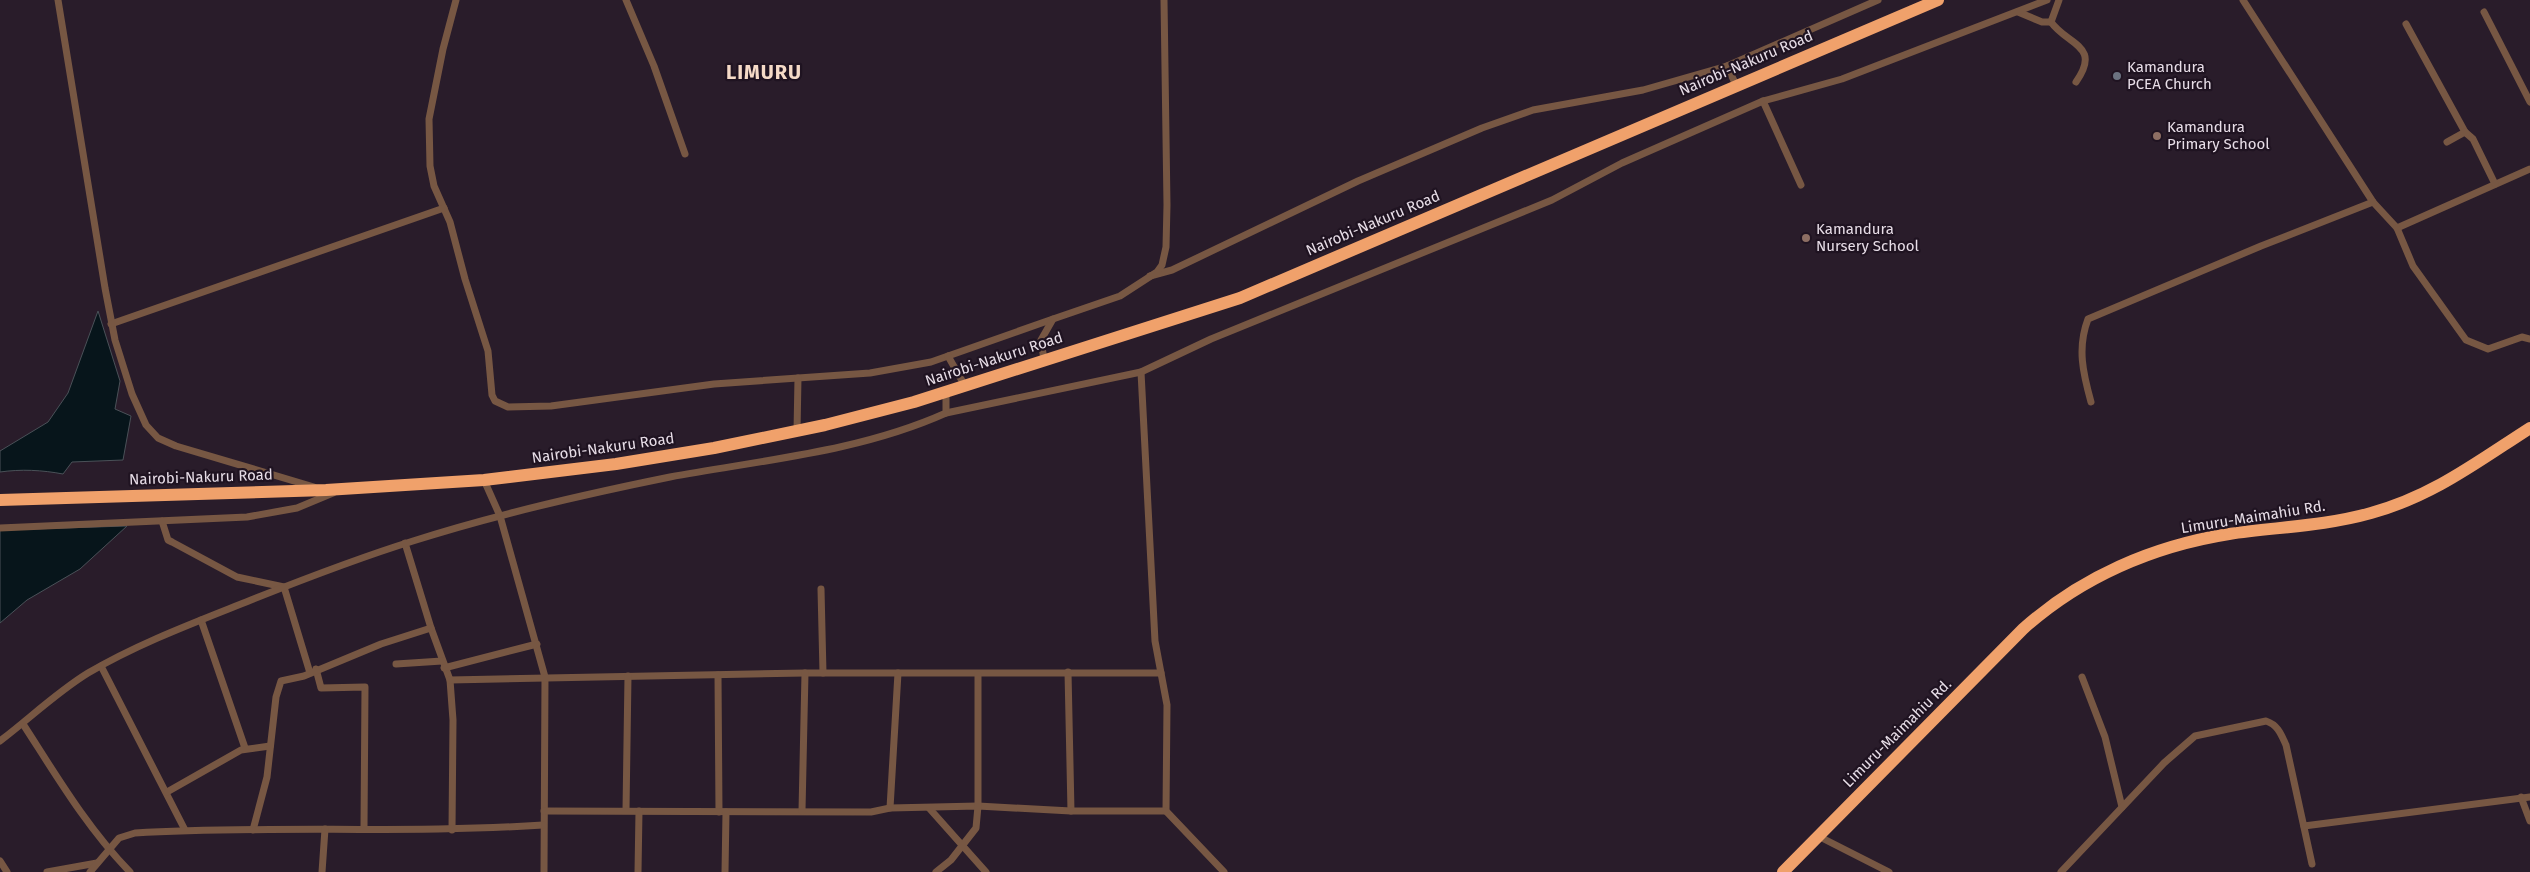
<svg xmlns="http://www.w3.org/2000/svg" width="2530" height="872" viewBox="0 0 2530 872" font-family="'Fira Sans',sans-serif">
	<style>
		.water { fill: #07151b; stroke: #4a5158 }
		.lines { fill: none; stroke-linecap: round; stroke-linejoin: round }
		.street { stroke: #775743; stroke-width: 7 }
		.highway { stroke: #f0a16b; stroke-width: 12 }
		.worship-dot { fill: #6b7280; stroke: #1f1321; stroke-width: 2 }
		.education-dot { fill: #8d6e63; stroke: #1f1321; stroke-width: 2 }
		.labels { text-anchor: middle; dominant-baseline: central; stroke-width: 4.5; stroke-linejoin: round; paint-order: stroke }
		.street-label { font-size: 15px; fill: #e7dde7; stroke: #1f1321 }
		.poi-label { font-size: 15px; fill: #e7dde7; stroke: #1f1321; text-anchor: start }
		.district-label { font-size: 20px; font-weight: bold; letter-spacing: 1px; fill: #f5dac7; stroke: #1f1321 }
	</style>
	<rect width="100%" height="100%" fill="#291c2a"/>
	<g class="water">
		<path d="M98,311L120,381L115,409L131,416L123,460L72,462L63,474C42,470 21,469 0,472V451L48,422L68,393Z"/>
		<polygon points="127,526 80,569 27,600 0,623 0,530"/>
	</g>
	<g class="lines">
		<g class="street">
			<polyline points="58,0 105,288 115,340 132,394 146,425 158,438 176,446 314,487"/>
			<polyline points="456,0 443,49 429,119 430,166 434,186 450,222 465,279 488,351 492,395 495,401 508,407 551,406 714,384 870,373 931,362 1053,319"/>
			<polyline points="626,0 654,66 685,154"/>
			<path d="M2059,0L2051,22C2067,45 2102,45 2076,82"/>
			<polyline points="2243,0 2373,202 2397,228 2530,169"/>
			<polyline points="2018,12 2042,22 2051,22"/>
			<polyline points="2484,12 2530,102"/>
			<polyline points="2406,24 2465,132"/>
			<polyline points="1727,66 1736,85"/>
			<polyline points="1763,101 1801,185"/>
			<polyline points="2447,142 2465,132 2473,139 2495,184"/>
			<polyline points="2397,228 2413,266 2466,340 2488,349 2522,337 2530,339"/>
			<polyline points="1150,276 1172,270 1358,181 1482,128 1533,110 1643,90 1727,66 1878,0"/>
			<polyline points="111,324 444,208"/>
			<polyline points="948,356 965,386"/>
			<polyline points="1044,360 1041,340 1053,319 1120,296 1157,272 1162,265 1166,247 1167,205 1164,0"/>
			<polyline points="1141,372 1155,641 1167,705 1166,811 1224,872"/>
			<path d="M2091,402C2083,373 2077,348 2088,319L2261,246L2373,202"/>
			<polyline points="946,413 1141,372 1211,339 1552,200 1622,163 1763,101 1842,79 2047,0"/>
			<polyline points="797,431 798,378"/>
			<polyline points="484,480 500,516 545,677 544,872"/>
			<polyline points="162,521 168,540 172,542 237,577 284,587 310,673"/>
			<polyline points="0,528 247,517 297,508 333,493"/>
			<polyline points="405,543 431,628 450,680 453,720 452,830"/>
			<polyline points="821,589 823,673"/>
			<polyline points="201,620 245,748"/>
			<polyline points="396,664 442,661"/>
			<polyline points="101,666 185,830"/>
			<polyline points="444,668 537,644"/>
			<polyline points="316,669 321,688 365,687 364,828"/>
			<polyline points="1068,672 1071,811"/>
			<polyline points="718,675 719,812"/>
			<polyline points="2082,677 2105,737 2122,807"/>
			<polyline points="450,680 805,673 1161,673"/>
			<path d="M23,724C56,775 87,828 130,872"/>
			<path d="M0,741C29,719 57,692 88,673C139,643 196,622 251,600C304,579 358,558 413,541C494,515 586,494 670,477C762,460 859,452 946,413V391"/>
			<polyline points="167,792 241,750 270,746"/>
			<polyline points="2521,797 2530,821"/>
			<polyline points="890,808 898,673"/>
			<polyline points="929,808 986,872"/>
			<polyline points="626,810 628,676"/>
			<polyline points="544,811 871,812 890,808 978,806 1071,811 1166,811"/>
			<polyline points="802,811 805,673"/>
			<polyline points="2304,826 2530,797"/>
			<polyline points="253,830 267,777 276,697 281,681 304,676 381,644 431,628"/>
			<polyline points="1818,836 1889,872"/>
			<polyline points="0,861 7,872"/>
			<polyline points="47,872 97,863"/>
			<path d="M90,872L119,838L135,833C271,825 407,834 543,825"/>
			<polyline points="322,872 325,829"/>
			<polyline points="638,872 639,811"/>
			<polyline points="725,872 726,812"/>
			<polyline points="936,872 951,860 976,828 978,806 978,675"/>
			<path d="M2061,872L2164,763L2195,736L2266,721C2278,725 2281,734 2286,745L2312,864"/>
		</g>
		<g class="highway">
			<polyline points="0,500 326,490 484,480 616,464 714,448 825,425 914,402 1240,298 1938,0"/>
			<path d="M1783,872L2023,629C2081,577 2153,546 2229,534C2277,527 2325,526 2371,513C2433,496 2477,462 2530,428"/>
		</g>
	</g>
	<circle class="worship-dot" cx="2117" cy="76" r="5"/>
	<g class="education-dot">
		<circle cx="2157" cy="136" r="5"/>
		<circle cx="1806" cy="238" r="5"/>
	</g>
	<g class="labels">
		<g class="street-label">
			<text transform="translate(1746 63) rotate(-23)">Nairobi-Nakuru Road</text>
			<text transform="translate(1373 223) rotate(-23)">Nairobi-Nakuru Road</text>
			<text transform="translate(994 359) rotate(-18)">Nairobi-Nakuru Road</text>
			<text transform="translate(603 448) rotate(-8)">Nairobi-Nakuru Road</text>
			<text transform="translate(201 477) rotate(-2)">Nairobi-Nakuru Road</text>
			<text transform="translate(2253 517) rotate(-9)">Limuru-Maimahiu Rd.</text>
			<text transform="translate(1897 733) rotate(-45)">Limuru-Maimahiu Rd.</text>
		</g>
		<g class="poi-label">
			<text x="2127" y="67">Kamandura<tspan x="2127" dy="17">PCEA Church</tspan></text>
			<text x="2167" y="127">Kamandura<tspan x="2167" dy="17">Primary School</tspan></text>
			<text x="1816" y="229">Kamandura<tspan x="1816" dy="17">Nursery School</tspan></text>
		</g>
		<g class="district-label">
			<text x="764" y="72">LIMURU</text>
		</g>
	</g>
</svg>
